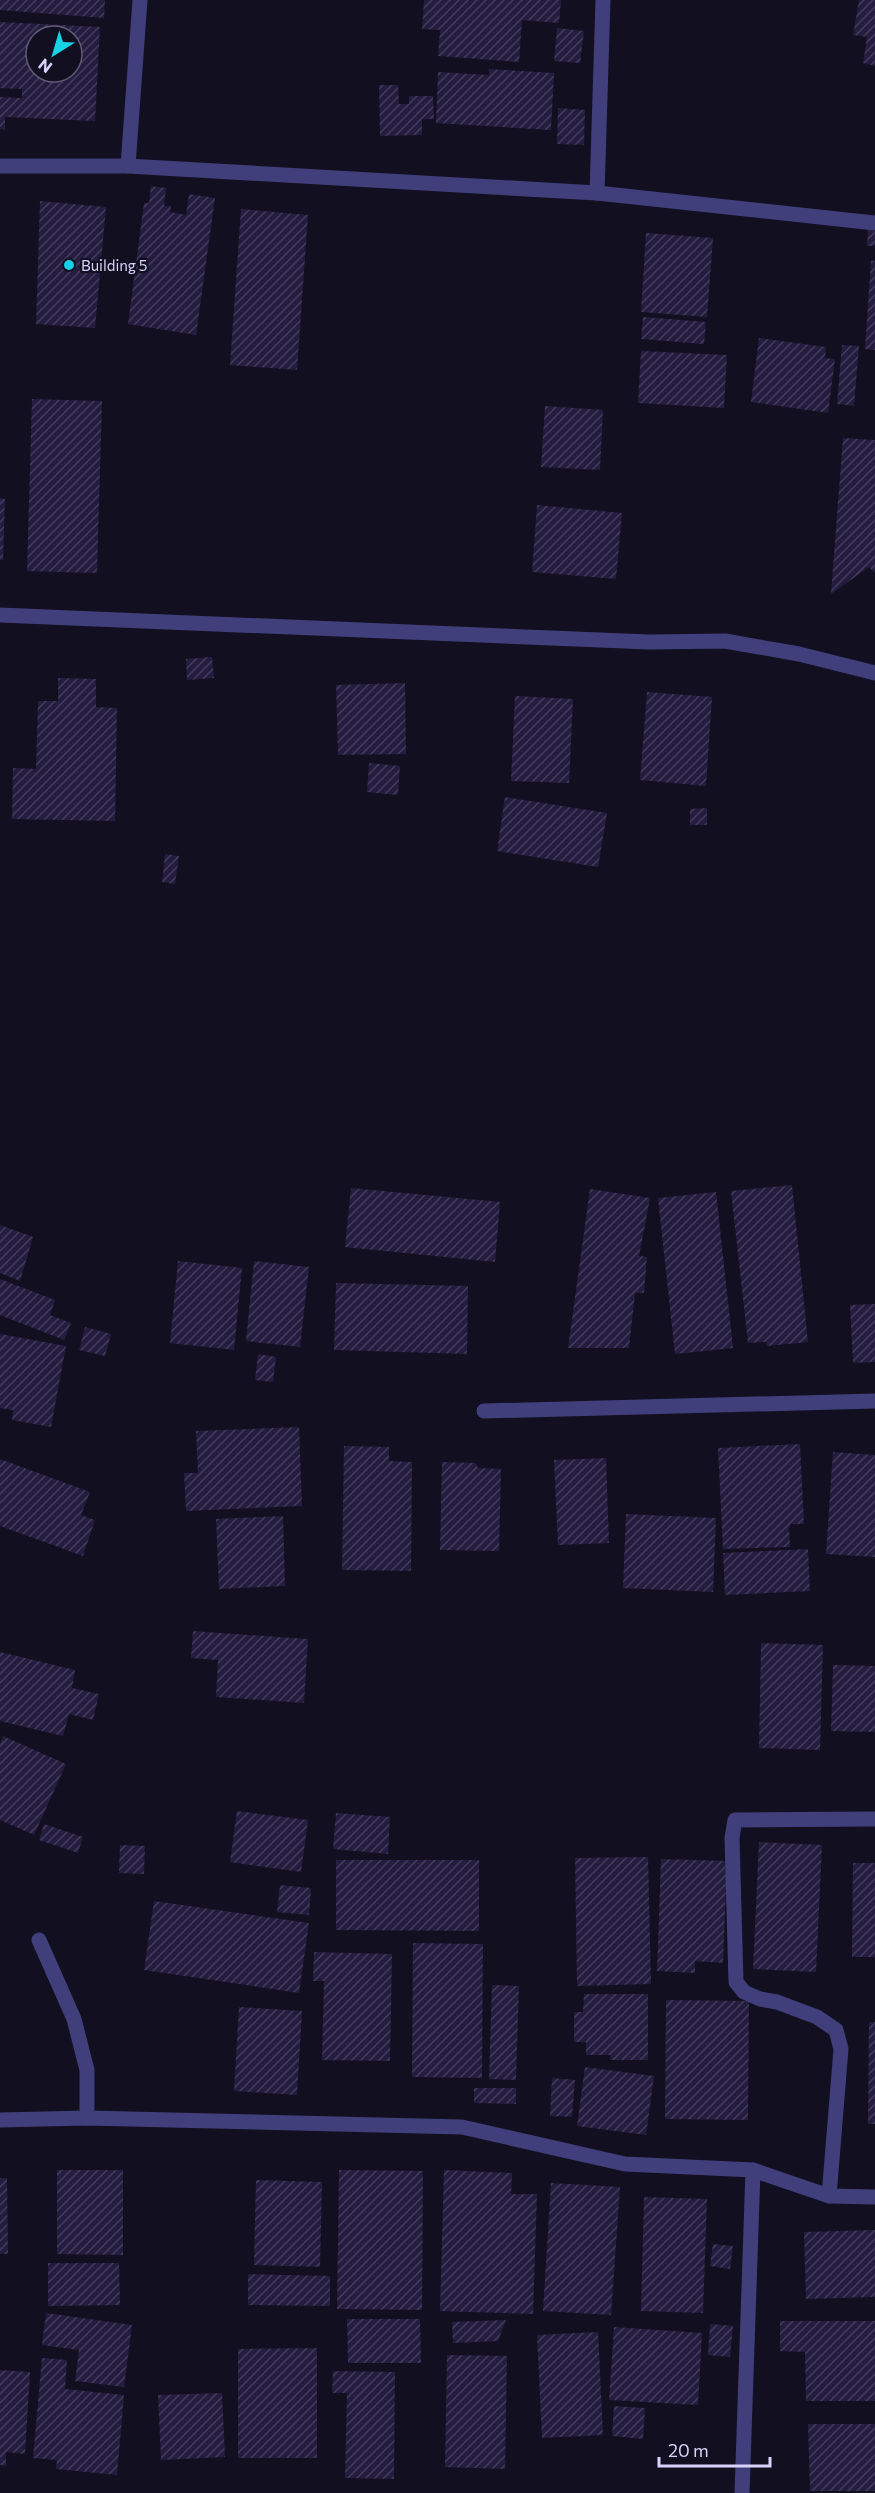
<svg xmlns="http://www.w3.org/2000/svg" width="875" height="2493" viewBox="0 0 875 2493" font-family="Commissioner,sans-serif">
	<style>
		.building { fill: url(#building-hatch); fill-rule: evenodd }
		.lines { fill: none; stroke-linecap: round; stroke-linejoin: round }
		.minor { stroke: #403f7b; stroke-width: 15 }
		.poi-dot { fill: #16d2e4; stroke: #120f20; stroke-width: 2 }
		.labels { text-anchor: middle; dominant-baseline: central; stroke-width: 4.5; stroke-linejoin: round; paint-order: stroke }
		.poi-label { font-size: 15px; fill: #d7d3fb; stroke: #120f20; text-anchor: start }
	</style>
	<defs>
		<pattern id="building-hatch" width="6" height="6" patternUnits="userSpaceOnUse" patternTransform="scale(1.5)"><rect width="6" height="6" fill="#241d40"/><path d="M-1 1l2-2M0 6l6-6M5 7l2-2" fill="none" stroke="#433d5c"/></pattern>
	</defs>
	<rect width="100%" height="100%" fill="#120f20"/>
	<g class="building">
		<polygon points="0,0 105,0 104,18 0,10"/>
		<polygon points="424,0 561,0 559,23 522,20 519,62 438,56 440,30 422,29"/>
		<polygon points="859,0 875,0 875,66 863,63 867,37 853,35"/>
		<path d="M0,22L100,27L95,121L5,117V130L0,129V97L22,98V89L0,88ZM36,36H72V72H36Z"/>
		<polygon points="557,28 584,31 580,63 554,61"/>
		<polygon points="489,69 554,73 551,130 436,123 438,72 489,75"/>
		<polygon points="379,85 398,85 399,104 409,104 409,96 433,96 434,119 422,119 422,135 380,136"/>
		<polygon points="558,108 585,110 584,145 557,144"/>
		<polygon points="151,186 166,188 164,206 171,206 170,212 186,215 189,194 215,198 196,335 128,324 144,203 149,203"/>
		<polygon points="40,201 106,207 95,328 36,324"/>
		<polygon points="241,209 308,215 297,370 230,365"/>
		<polygon points="868,230 875,230 875,246 867,246"/>
		<polygon points="646,233 713,238 707,317 641,312"/>
		<polygon points="871,260 875,261 875,350 865,349"/>
		<polygon points="643,317 706,322 704,344 641,339"/>
		<polygon points="759,338 826,347 825,358 835,359 828,413 751,402"/>
		<polygon points="842,345 859,346 854,406 837,404"/>
		<polygon points="641,351 727,355 724,408 638,403"/>
		<polygon points="32,399 102,401 97,573 27,571"/>
		<polygon points="545,406 603,410 600,470 541,467"/>
		<polygon points="843,438 875,440 875,573 869,567 831,594"/>
		<polygon points="0,498 5,499 3,560 0,560"/>
		<polygon points="537,505 622,513 616,579 532,572"/>
		<polygon points="212,657 214,678 187,680 186,659"/>
		<polygon points="58,678 96,679 96,707 117,708 115,821 12,819 13,768 36,769 38,701 58,701"/>
		<polygon points="405,683 406,754 338,755 336,685"/>
		<polygon points="647,692 712,697 706,786 640,780"/>
		<polygon points="515,696 573,699 569,783 511,781"/>
		<polygon points="369,763 400,766 398,795 367,792"/>
		<polygon points="505,797 607,813 598,867 497,851"/>
		<polygon points="707,808 707,825 690,825 690,809"/>
		<polygon points="165,854 179,856 175,884 162,882"/>
		<polygon points="792,1185 808,1342 767,1346 766,1342 748,1343 731,1191"/>
		<polygon points="351,1188 500,1202 495,1262 345,1247"/>
		<polygon points="590,1189 650,1198 639,1256 647,1257 644,1293 635,1293 629,1348 568,1348"/>
		<polygon points="716,1192 733,1348 675,1354 658,1198"/>
		<polygon points="0,1225 33,1237 20,1281 0,1273"/>
		<polygon points="178,1261 242,1268 234,1350 170,1343"/>
		<polygon points="254,1261 309,1267 300,1347 246,1341"/>
		<polygon points="0,1279 55,1300 50,1315 71,1323 64,1340 0,1315"/>
		<polygon points="336,1283 468,1286 467,1354 334,1350"/>
		<polygon points="875,1304 875,1362 853,1363 850,1305"/>
		<polygon points="85,1327 111,1334 105,1356 79,1350"/>
		<polygon points="0,1334 66,1346 51,1427 12,1420 13,1410 0,1408"/>
		<polygon points="258,1354 276,1357 273,1382 255,1380"/>
		<polygon points="299,1427 302,1506 186,1511 184,1473 198,1473 196,1431"/>
		<polygon points="800,1444 804,1524 791,1524 789,1529 790,1547 723,1549 718,1448"/>
		<polygon points="344,1446 389,1447 389,1461 412,1462 411,1571 342,1570"/>
		<polygon points="833,1452 875,1455 875,1557 826,1554"/>
		<polygon points="606,1458 609,1543 558,1545 554,1460"/>
		<polygon points="0,1459 90,1492 81,1515 95,1520 83,1556 0,1526"/>
		<polygon points="442,1462 476,1463 478,1468 501,1469 499,1551 440,1550"/>
		<polygon points="626,1514 716,1518 713,1592 623,1588"/>
		<polygon points="283,1516 285,1586 219,1589 216,1519"/>
		<polygon points="808,1549 810,1591 725,1595 723,1553"/>
		<polygon points="193,1631 308,1639 304,1703 216,1697 218,1660 191,1658"/>
		<polygon points="761,1643 823,1645 820,1750 759,1748"/>
		<polygon points="0,1652 75,1670 72,1688 99,1694 93,1720 69,1714 63,1736 0,1721"/>
		<polygon points="833,1665 875,1666 875,1732 831,1731"/>
		<polygon points="3,1736 66,1764 34,1835 0,1820 0,1744"/>
		<polygon points="237,1811 308,1820 301,1872 230,1862"/>
		<polygon points="336,1813 390,1817 388,1854 333,1849"/>
		<polygon points="44,1824 83,1837 78,1853 39,1840"/>
		<polygon points="759,1842 822,1845 816,1972 753,1969"/>
		<polygon points="120,1845 145,1846 144,1874 119,1873"/>
		<polygon points="648,1857 651,1984 577,1986 575,1858"/>
		<polygon points="661,1859 727,1861 723,1963 695,1961 695,1973 657,1971"/>
		<polygon points="336,1860 479,1860 479,1931 336,1930"/>
		<polygon points="853,1863 875,1863 875,1957 852,1957"/>
		<polygon points="280,1885 311,1888 309,1915 277,1912"/>
		<polygon points="154,1901 309,1923 299,1993 144,1970"/>
		<polygon points="413,1943 483,1944 482,2078 412,2077"/>
		<polygon points="314,1952 392,1954 390,2061 322,2060 324,1981 313,1981"/>
		<polygon points="492,1985 519,1986 516,2080 489,2079"/>
		<polygon points="584,1994 648,1994 648,2060 610,2060 611,2055 586,2055 586,2042 574,2042 574,2012 583,2012"/>
		<polygon points="666,2000 749,2001 748,2120 665,2119"/>
		<polygon points="239,2007 302,2011 297,2095 234,2091"/>
		<polygon points="869,2022 875,2022 875,2124 868,2124"/>
		<polygon points="585,2067 654,2076 646,2135 577,2126"/>
		<polygon points="552,2078 575,2080 572,2117 550,2116"/>
		<polygon points="474,2088 516,2088 516,2104 474,2103"/>
		<polygon points="57,2170 123,2170 123,2255 57,2254"/>
		<polygon points="339,2170 423,2171 422,2310 337,2309"/>
		<polygon points="444,2170 512,2173 511,2194 537,2194 533,2314 440,2311"/>
		<polygon points="0,2178 7,2178 8,2254 0,2254"/>
		<polygon points="256,2180 322,2182 320,2267 254,2265"/>
		<polygon points="551,2183 620,2187 611,2315 543,2311"/>
		<polygon points="644,2197 707,2199 703,2313 641,2311"/>
		<polygon points="875,2230 875,2297 806,2299 804,2232"/>
		<polygon points="713,2244 733,2246 730,2269 710,2266"/>
		<polygon points="48,2263 119,2263 120,2305 48,2306"/>
		<polygon points="248,2274 330,2276 330,2306 248,2305"/>
		<polygon points="46,2313 132,2325 124,2387 75,2381 79,2350 42,2345"/>
		<polygon points="347,2319 420,2319 421,2363 348,2363"/>
		<polygon points="506,2320 498,2341 453,2343 452,2322"/>
		<polygon points="780,2321 875,2321 875,2401 806,2401 805,2352 780,2351"/>
		<polygon points="710,2324 733,2326 730,2357 708,2355"/>
		<polygon points="614,2327 702,2333 698,2405 609,2400"/>
		<polygon points="598,2332 603,2435 542,2438 537,2335"/>
		<polygon points="317,2348 317,2458 238,2458 238,2349"/>
		<polygon points="447,2355 507,2356 505,2469 445,2467"/>
		<polygon points="42,2358 67,2360 65,2389 124,2395 117,2475 56,2469 57,2460 33,2458"/>
		<polygon points="0,2370 30,2372 25,2454 6,2452 6,2466 0,2465"/>
		<polygon points="333,2371 395,2372 394,2479 345,2478 347,2393 332,2393"/>
		<polygon points="222,2393 225,2457 161,2460 158,2395"/>
		<polygon points="614,2406 645,2408 643,2439 612,2436"/>
		<polygon points="808,2424 875,2424 875,2491 810,2491"/>
	</g>
	<g class="lines">
		<g class="minor">
			<polyline points="0,166 128,166 597,193 875,223"/>
			<polyline points="128,166 140,0"/>
			<polyline points="597,193 603,0"/>
			<polyline points="0,615 649,642 725,641 799,654 875,673"/>
			<polyline points="484,1411 875,1401"/>
			<polyline points="39,1940 74,2019 87,2070 87,2118"/>
			<polyline points="0,2120 87,2118 462,2127 625,2164 753,2170 742,2493"/>
			<polyline points="753,2170 829,2196 875,2197"/>
			<polyline points="829,2196 841,2049 836,2030 817,2017 777,2002 760,1999 744,1992 736,1982 732,1838 735,1820 875,1819"/>
		</g>
	</g>
	<circle class="poi-dot" cx="69" cy="265" r="6"/>
	<g class="labels">
		<g class="poi-label">
			<text x="81" y="265">Building 5</text>
		</g>
	</g>
	<g transform="translate(54 54) rotate(217)"><circle r="28" fill="#120f20" stroke="#615d78" stroke-width="1.5"/>
	<path d="M0-4.5L10 22L0 15L-10 22Z" fill="#16d2e4"/>
	<text y="-9" font-size="16" font-weight="bold" text-anchor="middle" fill="#d7d3fb">N</text>
	</g>
	<path d="M659 2457v9h111v-9" fill="none" stroke="#d7d3fb" stroke-width="3"/>
	<text x="668" y="2457" font-size="18" fill="#d7d3fb" stroke="#120f20" stroke-width="4.5" paint-order="stroke">20 m</text>
</svg>
